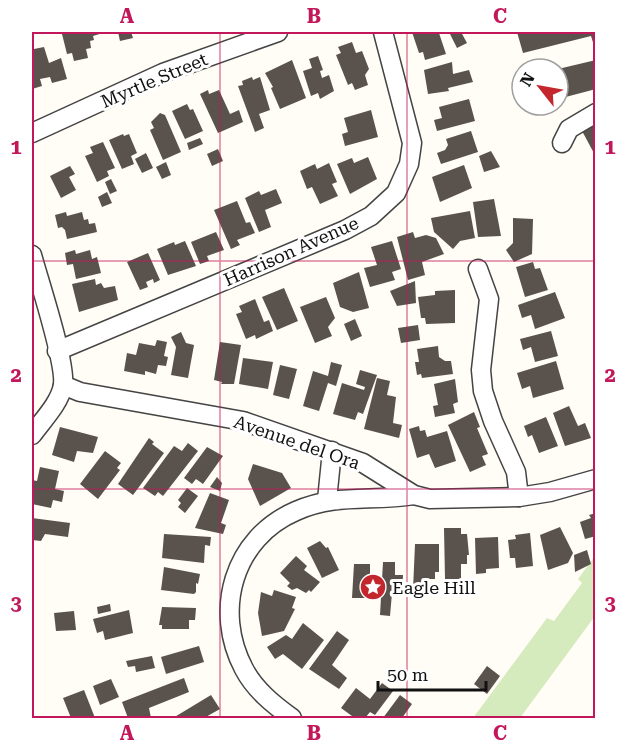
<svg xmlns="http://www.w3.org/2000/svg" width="627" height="750" viewBox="0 0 627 750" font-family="'Roboto Serif',serif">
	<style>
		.green { fill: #d5ebbd }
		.building { fill: #5a524d }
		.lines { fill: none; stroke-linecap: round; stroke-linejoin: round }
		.minor-casing { stroke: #444; stroke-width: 21 }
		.minor { stroke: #fff; stroke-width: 18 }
		.grid { fill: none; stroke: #c2185b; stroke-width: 1.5; stroke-opacity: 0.55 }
		.labels { text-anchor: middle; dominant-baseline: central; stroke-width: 6; stroke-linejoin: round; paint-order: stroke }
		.street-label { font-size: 18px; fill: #111; stroke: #fff }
		.poi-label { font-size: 18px; fill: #111; stroke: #fff; text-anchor: start }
		.neatline { fill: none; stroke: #c2185b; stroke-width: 2 }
		.grid-label { font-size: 20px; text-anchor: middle; font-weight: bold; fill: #c2185b }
	</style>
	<rect width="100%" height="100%" fill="#fffdf5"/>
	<polygon class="green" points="595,556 595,616 520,718 473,718 547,618 554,621 582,583 578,579"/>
	<g class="building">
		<polygon points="71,32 106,32 93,36 94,40 90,41 91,48 86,49 88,58 74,61 72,53 67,54 62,34"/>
		<polygon points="118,32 131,32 133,38 120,41"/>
		<polygon points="412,32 439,33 446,54 425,60 423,52 419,53"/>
		<polygon points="454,32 461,32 467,43 457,48 450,34"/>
		<polygon points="517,32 596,32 596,52 591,36 523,53"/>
		<polygon points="32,42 34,49 44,47 49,63 61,58 67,79 52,83 50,77 40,79 42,86 32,89"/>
		<polygon points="352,42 356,53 362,51 369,69 365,75 368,85 355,90 352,83 348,85 336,55 341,53 338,47"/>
		<polygon points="318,56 323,70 320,71 322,78 329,75 334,91 320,99 318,93 311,96 303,71 312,68 309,59"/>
		<polygon points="292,60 306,98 280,109 271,88 273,87 265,73"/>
		<polygon points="596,60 596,89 558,99 558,69"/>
		<polygon points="452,62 453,74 469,70 473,82 448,88 449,91 428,94 424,70"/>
		<polygon points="252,77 253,80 260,77 270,110 259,114 264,128 255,132 238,86 243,85 242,81"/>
		<polygon points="208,90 209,94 219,90 230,114 239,110 243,122 218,133 200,94"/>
		<polygon points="469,99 475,121 437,131 434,120 442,118 439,107"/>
		<polygon points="187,104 190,110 193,109 203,131 185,139 172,111"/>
		<polygon points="371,110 378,137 345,146 342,134 348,132 344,118"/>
		<polygon points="160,113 165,115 181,152 163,160 150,130 154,128 151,122"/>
		<polygon points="596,121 596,157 581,129"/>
		<polygon points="471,131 478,152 441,164 437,153 445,150 448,145 446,139"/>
		<polygon points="123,134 124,136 129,134 137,153 131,156 134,164 122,169 109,140"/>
		<polygon points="200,138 203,144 189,150 187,143"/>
		<polygon points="103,142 115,168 107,171 109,176 97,182 85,156 93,153 90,147"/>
		<polygon points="218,149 223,161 212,166 207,154"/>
		<polygon points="491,151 500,167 484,172 479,156"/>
		<polygon points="146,153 153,168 142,173 135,159"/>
		<polygon points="368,157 377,179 350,194 337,164 352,158 354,163"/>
		<polygon points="166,162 171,175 162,179 156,167"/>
		<polygon points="329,163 337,182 332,184 338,196 320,204 312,187 307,189 300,171 315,164 317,169"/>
		<polygon points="464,165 472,188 440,202 432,177"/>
		<polygon points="70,166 75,174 69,177 76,190 61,198 50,176"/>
		<polygon points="111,179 117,191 110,194 105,182"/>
		<polygon points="276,189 282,203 265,210 271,227 259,232 245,198 259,191 261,195"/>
		<polygon points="107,192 112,203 102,207 98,197"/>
		<polygon points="494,199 501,236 478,237 473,202"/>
		<polygon points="237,201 246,223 250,222 255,233 237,240 240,245 231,249 214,210"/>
		<polygon points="470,211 475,238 460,241 453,249 434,232 431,218"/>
		<polygon points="66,212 67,216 82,212 84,220 88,219 89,224 95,223 97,232 67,239 65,230 62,227 58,228 55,215"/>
		<polygon points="513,218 533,219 532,254 514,262 506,250 513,243"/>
		<polygon points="216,232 224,250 207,256 209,261 200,264 191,242"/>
		<polygon points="413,232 415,238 426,235 436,238 444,254 422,262 425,275 408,280 397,237"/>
		<polygon points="185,241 196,266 168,275 157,249 174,242 175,245"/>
		<polygon points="392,241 401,269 392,272 395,280 370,287 364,268 377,265 371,247"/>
		<polygon points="75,250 76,254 90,250 92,259 97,257 101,273 76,279 73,264 67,265 65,253"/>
		<polygon points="148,253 160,280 154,283 153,279 146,282 148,287 140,290 127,262"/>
		<polygon points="533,262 535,269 540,268 548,290 525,297 516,267"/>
		<polygon points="359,272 369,308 353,312 340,307 333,283"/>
		<polygon points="95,279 96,285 101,283 104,288 115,286 118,300 79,312 72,284"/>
		<polygon points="415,281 416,303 397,306 390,291"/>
		<polygon points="284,288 298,321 277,330 262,297"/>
		<polygon points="455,290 455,323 426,324 425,318 421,318 418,297 435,295 435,291"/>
		<polygon points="555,292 565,318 535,329 531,315 522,318 518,305"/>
		<polygon points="326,297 335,318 328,327 332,336 315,343 300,307"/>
		<polygon points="255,299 264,322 269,320 273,331 256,339 255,335 246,339 236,314 242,312 239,306"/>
		<polygon points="355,319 362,336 351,341 344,324"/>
		<polygon points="418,325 420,340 401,343 398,328"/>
		<polygon points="551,331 558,356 535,362 531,347 523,350 520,339"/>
		<polygon points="181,332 186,343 194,345 188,378 171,375 176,347 171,337"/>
		<polygon points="157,340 167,342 164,356 168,357 166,366 158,365 156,374 145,371 145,375 124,371 127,353 136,355 139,343 155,346"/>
		<polygon points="220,342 241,345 234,384 221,384 222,382 214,380"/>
		<polygon points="438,346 439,357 445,361 451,361 453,374 422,378 421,374 417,375 415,362 419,362 417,349"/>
		<polygon points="243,358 273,362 268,389 239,384"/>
		<polygon points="556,361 564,389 533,398 530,386 522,389 517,373"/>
		<polygon points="331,362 342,365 336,386 328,383 319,411 303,406 313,371 328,376"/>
		<polygon points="280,365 297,369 289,399 273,395"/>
		<polygon points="360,370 377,375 363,414 358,412 355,420 333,414 342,383 364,390 365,387 356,384"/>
		<polygon points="377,378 390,381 387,395 396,397 393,423 402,425 399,438 364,429"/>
		<polygon points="455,379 458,402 453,404 455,413 435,417 433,406 438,405 434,384"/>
		<polygon points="569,406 578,426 585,423 591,438 565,446 553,413"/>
		<polygon points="474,412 480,427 477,428 488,454 482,456 486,465 470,472 448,425"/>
		<polygon points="546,417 558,446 539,453 532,435 528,437 524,426"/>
		<polygon points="419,426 420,431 425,430 427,437 447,431 456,461 435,468 429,454 417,458 409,429"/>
		<polygon points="60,427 98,437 93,453 77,451 74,462 52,455"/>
		<polygon points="149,438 154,442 152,444 164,453 133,495 118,484"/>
		<polygon points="188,443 198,451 163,496 158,492 155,496 143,488 174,446 182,451"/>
		<polygon points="207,447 223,456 203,484 196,479 192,484 184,478"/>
		<polygon points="105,451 121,463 117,468 120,470 98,499 80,484"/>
		<polygon points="253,464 282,473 291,488 260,506 248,479"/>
		<polygon points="40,467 59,471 55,489 64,491 62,502 53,500 51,508 32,504 32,480 37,481"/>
		<polygon points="217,477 222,483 220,491 210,487"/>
		<polygon points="187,488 198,496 185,513 178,507 181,503 178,500"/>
		<polygon points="210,493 229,500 221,523 226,525 223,534 195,528"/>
		<polygon points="596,513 596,536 585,539 580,522 591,518 589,515"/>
		<polygon points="32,518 70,523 68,537 45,534 41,541 32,540"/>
		<polygon points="560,527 573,553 568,563 548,570 540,535"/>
		<polygon points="444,528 461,528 461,534 467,534 469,555 467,555 467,564 461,564 461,579 445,579"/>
		<polygon points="530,533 533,566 516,568 515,558 510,558 508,540 516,539 515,535"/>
		<polygon points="164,534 211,537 210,546 205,545 204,563 162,558"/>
		<polygon points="498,537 499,568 486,569 486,573 476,574 475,538"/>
		<polygon points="320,541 326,548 328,547 339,570 322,578 307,548"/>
		<polygon points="415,544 439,544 439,572 435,572 435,579 425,579 425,590 413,590"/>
		<polygon points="587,550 591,564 575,572 574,555"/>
		<polygon points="296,556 307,566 304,570 320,582 311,592 309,590 306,593 297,588 292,590 287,586 290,583 280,573"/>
		<polygon points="383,562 395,562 395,575 403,575 402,594 392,593 390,616 380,615"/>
		<polygon points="354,564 370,564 370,574 375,575 375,586 378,586 377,593 373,593 373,598 352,598"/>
		<polygon points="164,567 200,574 198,584 196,583 196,592 194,594 161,590"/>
		<polygon points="274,590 296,597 292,608 295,609 284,631 262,636 258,613 261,592 272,596"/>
		<polygon points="110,604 111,611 98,614 97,607"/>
		<polygon points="162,607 196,608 195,620 189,620 189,629 162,629 162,625 159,625"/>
		<polygon points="129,610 133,633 105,640 103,631 97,633 93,619"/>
		<polygon points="74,611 76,630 56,631 54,613"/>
		<polygon points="303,623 324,640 302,669 283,654 275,659 267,647 286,635 292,639"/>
		<polygon points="337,631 349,640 332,665 347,678 339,689 309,669"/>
		<polygon points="199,646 204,662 166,674 161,657"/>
		<polygon points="152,656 155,668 136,672 135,666 128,667 126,661"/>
		<polygon points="487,666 500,676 487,694 474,684"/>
		<polygon points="184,678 189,692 149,708 151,718 128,718 122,702"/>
		<polygon points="111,679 119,697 100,705 93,686"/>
		<polygon points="382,683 393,691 375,715 370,712 365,718 350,718 352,716 341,708 356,688 370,699"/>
		<polygon points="84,690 95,718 71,718 63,698"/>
		<polygon points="211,695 220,709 204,718 173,718"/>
		<polygon points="400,695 412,704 402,718 383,718"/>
	</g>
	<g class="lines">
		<defs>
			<g id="minor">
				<polyline points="32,133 163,73 278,32"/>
				<polyline points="562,143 569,129 596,113"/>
				<path d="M32,255C39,281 66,362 63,385C60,403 42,421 32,435"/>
				<polyline points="478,269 489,299 481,370 483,391 493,421 516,472 519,497"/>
				<polyline points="57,351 345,230 371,216 396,193 409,164 412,143 383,32"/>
				<polyline points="63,385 80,392 243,421 363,463 414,495 430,499 519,497 550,492 596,479"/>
				<polyline points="327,500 332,451"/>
				<path d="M292,718C274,705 255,690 244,669C213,611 233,538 296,511C337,493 371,502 414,495"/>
			</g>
		</defs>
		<use href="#minor" class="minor-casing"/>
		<use href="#minor" class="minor"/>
	</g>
	<path class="grid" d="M220,32V718M407,32V718M32,261H596M32,489H596"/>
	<defs>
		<symbol id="sight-disc" viewBox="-11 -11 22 22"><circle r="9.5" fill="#c4262e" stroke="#fff"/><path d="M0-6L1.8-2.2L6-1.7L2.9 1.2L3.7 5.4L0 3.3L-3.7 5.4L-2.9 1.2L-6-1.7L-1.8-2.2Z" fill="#fff"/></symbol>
	</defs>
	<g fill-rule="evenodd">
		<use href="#sight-disc" x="358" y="572" width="30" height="30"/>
	</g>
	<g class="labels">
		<g class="street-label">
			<text transform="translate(154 80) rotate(-23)">Myrtle Street</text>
			<text transform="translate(291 251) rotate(-24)">Harrison Avenue</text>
			<text transform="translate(297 442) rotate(19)">Avenue del Ora</text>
		</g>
		<g class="poi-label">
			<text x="392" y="587">Eagle Hill</text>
		</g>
	</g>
	<rect width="627" height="750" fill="none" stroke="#ffffff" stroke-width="66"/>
	<g transform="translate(540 87) rotate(301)"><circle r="28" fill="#ffffff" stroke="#a0a0a0" stroke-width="1.5"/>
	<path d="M0-4.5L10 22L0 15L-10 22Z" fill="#c4262e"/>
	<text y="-9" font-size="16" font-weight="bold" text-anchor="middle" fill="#111111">N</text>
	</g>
	<path d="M378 681v9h108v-9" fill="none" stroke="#111111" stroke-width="3"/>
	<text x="387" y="681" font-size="18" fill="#111111" stroke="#ffffff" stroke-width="4.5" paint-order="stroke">50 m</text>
	<rect x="33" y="33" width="561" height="684" class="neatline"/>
	<g class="grid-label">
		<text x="127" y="23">A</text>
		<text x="314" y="23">B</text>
		<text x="500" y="23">C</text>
		<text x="16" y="154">1</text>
		<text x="610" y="154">1</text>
		<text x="16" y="382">2</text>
		<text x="610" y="382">2</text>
		<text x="16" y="610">3</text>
		<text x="610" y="610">3</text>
		<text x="127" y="740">A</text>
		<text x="314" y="740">B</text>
		<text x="500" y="740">C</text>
	</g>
</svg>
